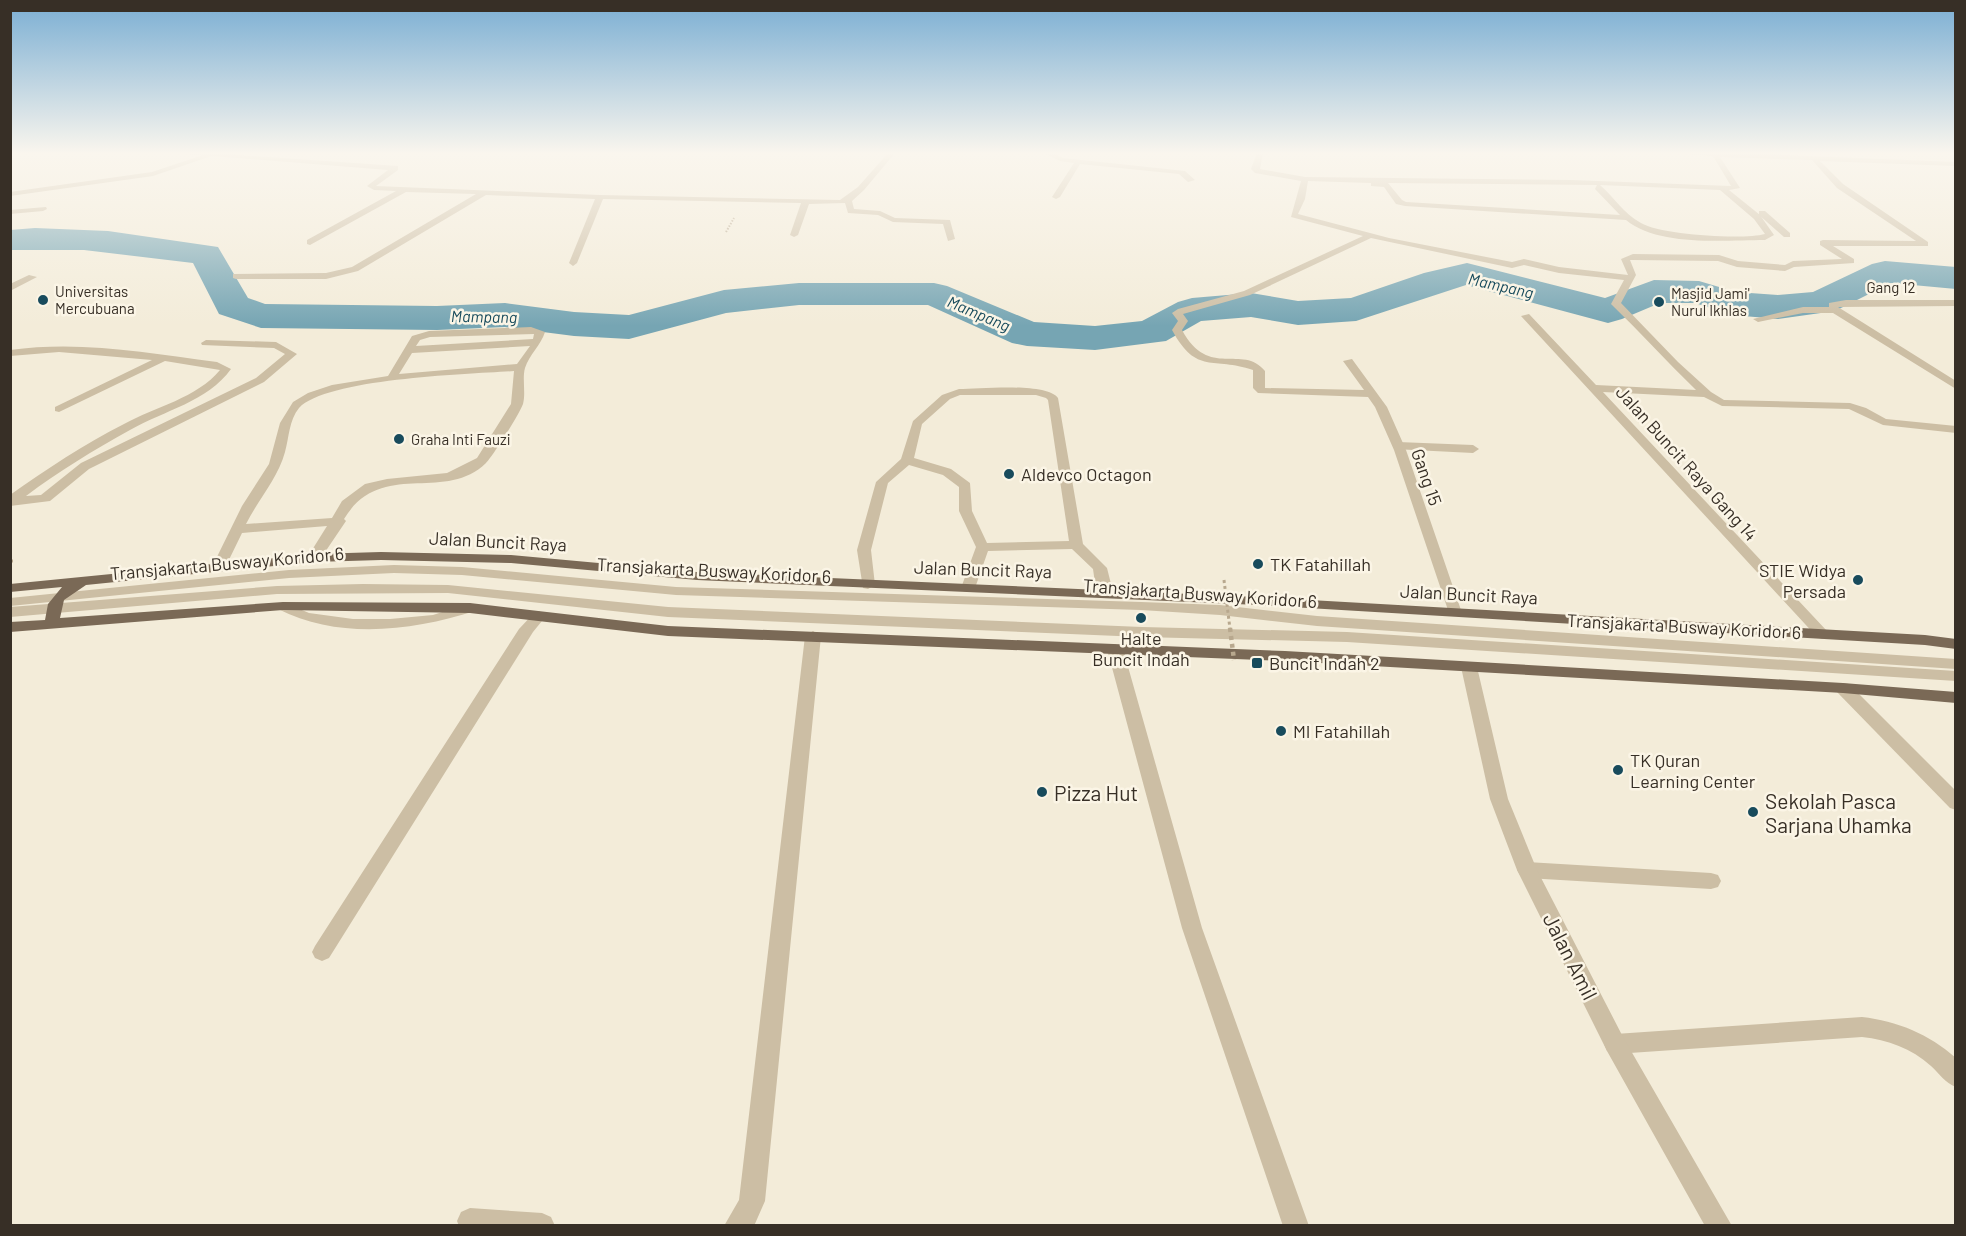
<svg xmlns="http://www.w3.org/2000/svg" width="1966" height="1236" viewBox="0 0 1966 1236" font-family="Barlow,sans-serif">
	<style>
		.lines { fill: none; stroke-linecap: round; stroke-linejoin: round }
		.river { fill: #76a5b3; fill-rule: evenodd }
		.path-far1 { stroke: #b8a88e; stroke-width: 2; stroke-dasharray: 1.5 1.5; stroke-linecap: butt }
		.path { stroke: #b8a88e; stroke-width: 3; stroke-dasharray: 3 3; stroke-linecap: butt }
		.service { fill: #ccbea4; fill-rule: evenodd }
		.minor { fill: #ccbea4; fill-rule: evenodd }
		.tertiary { fill: #ccbea4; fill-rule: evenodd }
		.primary { fill: #7a6956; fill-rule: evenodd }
		.path-bridge-far1 { stroke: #b8a88e; stroke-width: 3; stroke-dasharray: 3 3; stroke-linecap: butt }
		.path-bridge { stroke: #b8a88e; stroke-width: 4.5; stroke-dasharray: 4 4; stroke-linecap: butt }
		.poi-dot { fill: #184b5c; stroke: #fbf5e6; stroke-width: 2 }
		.labels { text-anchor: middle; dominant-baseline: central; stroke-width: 5; stroke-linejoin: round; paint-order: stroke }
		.far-street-label { font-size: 15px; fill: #372f26; stroke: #fbf5e6 }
		.far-poi-label { font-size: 15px; fill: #372f26; stroke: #fbf5e6; text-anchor: start }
		.far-water-label { font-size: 16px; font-style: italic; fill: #184b5c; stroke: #fbf5e6 }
		.street-label { font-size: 18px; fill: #372f26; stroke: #fbf5e6 }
		.poi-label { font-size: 18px; fill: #372f26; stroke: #fbf5e6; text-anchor: start }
		.near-poi-label { font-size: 21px; fill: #372f26; stroke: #fbf5e6; text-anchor: start }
		.near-street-label { font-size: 21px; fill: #372f26; stroke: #fbf5e6 }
	</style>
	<rect width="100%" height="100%" fill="#f3ecd9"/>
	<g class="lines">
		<polygon class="river" points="35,228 108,231 218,247 248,298 265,304 437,306 505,303 574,312 629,315 724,290 799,283 934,283 947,286 1034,322 1095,326 1142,321 1178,302 1192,298 1251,293 1298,301 1351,298 1424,273 1467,263 1605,298 1654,280 1699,281 1736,292 1778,295 1813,292 1872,264 1885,261 1956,267 1956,289 1891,283 1835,311 1778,319 1732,315 1695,303 1660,303 1622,319 1608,323 1466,285 1356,321 1298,325 1251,317 1201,321 1166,341 1095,350 1027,346 1012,343 928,305 799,305 726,313 629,339 574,336 505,327 437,330 261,328 219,314 193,263 84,250 10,250 10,230"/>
		<polyline class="path-far1" points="726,232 734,218"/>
		<polyline class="path" points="10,561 15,561"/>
		<g class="service">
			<polygon points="46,207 47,209 43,211 10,214 10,210"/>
			<polygon points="29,275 37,277 10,291 10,284"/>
			<path d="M531,327L545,332C541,345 529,355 525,368C522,379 526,393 523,404C520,413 493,456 486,463C444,504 381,458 344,519L346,521L319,561L314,562L307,558L327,526L242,533L224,570H214L212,567L242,506L269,464L280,423L293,402L308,393L332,385L388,376L412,336L429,331ZM534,334L533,339L416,346L420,340L430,337ZM530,346L517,364L399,374L412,353ZM514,371L511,404L477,458L447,473L387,479L365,484L342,501L332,518L246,524C258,500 278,478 285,452C289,438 289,420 299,408C327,378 471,374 514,371Z"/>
			<path d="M206,340L276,342L297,354L264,382L89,469L50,501L10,506V495C47,469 84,444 124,424C155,407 197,398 220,370L165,361L59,412L55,411V407L152,360L59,352L10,356V350C80,340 148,353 217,362L231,369C207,402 165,410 130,430C94,450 59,471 26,496L41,495L81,463L256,378L285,354L274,348L202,345L201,343Z"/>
			<path d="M959,389C980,389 1046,382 1058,398L1083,544L1107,568L1111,584L1107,597H1097L1093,569L1072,549L988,551L975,588L968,592L963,591L961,588L976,547L959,511V487L943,475L909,465L888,483L871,550L875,585L868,589L863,588L857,550L876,482L901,459L913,421L942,395ZM960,395H1036L1046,398L1048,400L1069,541L987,543L972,511L970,483L951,469L914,458L922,424L950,399Z"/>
			<polygon points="1398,442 1473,445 1479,449 1473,453 1394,449 1394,443"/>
			<polygon points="394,565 462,567 676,587 1141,602 1220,605 1317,616 1956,659 1956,669 1317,626 1220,615 1141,610 676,595 462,575 394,573 289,578 10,606 10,598 289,570"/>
			<polygon points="363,584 448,585 668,607 1142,627 1347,632 1956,671 1956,681 1347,642 1142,637 668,617 448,593 277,594 10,617 10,607 277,586"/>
			<path d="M283,602L309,613L353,619H390L433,615L470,603L477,608L475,611C412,631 339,640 278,609L276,606Z"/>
			<polygon points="813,631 821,636 765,1201 754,1226 724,1226 739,1200 805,636"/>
			<polygon points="1527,862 1711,873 1718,875 1721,881 1718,887 1711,889 1527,878 1520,875 1517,870 1520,865"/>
			<polygon points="470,1208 542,1213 551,1217 555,1226 459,1226 457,1221 461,1212"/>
		</g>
		<g class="minor">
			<polygon points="209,153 398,166 398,170 376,186 600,195 840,200 858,187 888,153 895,153 864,190 852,201 854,209 880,211 895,218 950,220 955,239 948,241 943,224 893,222 878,215 848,213 845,203 809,204 798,235 794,237 790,235 801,203 603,199 577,263 573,266 569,263 595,199 486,195 358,271 326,279 236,279 233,278 233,274 326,273 352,267 476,194 406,192 310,245 307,244 307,240 396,191 374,190 367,186 388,170 187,154"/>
			<polygon points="1044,153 1053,153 1063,158 1185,171 1195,180 1188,182 1179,174 1080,164 1060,197 1056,199 1052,197 1074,163 1060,161"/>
			<path d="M1257,153H1263L1260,169L1305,177L1571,180L1731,186L1713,156L1676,153H1737L1956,162V166L1820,161L1843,184L1928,242V246H1833L1854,259V263L1794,267L1785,271L1737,267L1718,261L1633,260H1630L1636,275L1621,303L1678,362L1711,392L1724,400L1850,403L1866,408L1886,419L1956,426V433L1883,425L1849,409L1722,406L1704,397L1603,392L1827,631L1830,634L1822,639L1817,637L1521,316L1529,314L1596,385L1696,390C1667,362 1640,332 1611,304L1624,280L1559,273L1524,265L1512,268L1371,238L1250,295L1183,314L1188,321L1182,330C1209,380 1242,343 1265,371V388L1364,390L1343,361L1352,359L1387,407L1406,450L1462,613L1460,616H1450L1394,450L1375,407L1368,397L1258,393L1253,388V370C1213,356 1197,376 1172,330L1178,321L1172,313L1178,309L1244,291L1363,236L1291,217L1301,181L1255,173L1251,169ZM1720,157L1812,160L1837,188L1916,241L1823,240L1820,241V245L1842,259L1793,261L1785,265L1738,261L1719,255L1633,254L1621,259L1628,275L1559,267L1524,259L1512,262L1389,238L1298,214L1305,199L1308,181L1371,183V186L1384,187L1396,204L1405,206L1626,220C1659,247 1724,240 1765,240L1774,235L1760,215L1729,190L1740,188ZM1388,183L1597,185L1595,189L1620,215L1406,202L1402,200ZM1600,185L1720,190L1754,219L1765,234C1743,240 1661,235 1641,223C1624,214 1614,197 1600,185Z"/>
			<polygon points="1759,211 1765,211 1790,233 1790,237 1784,237 1759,215"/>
			<polygon points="1846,300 1956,300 1956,306 1838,307 1956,381 1956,389 1833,313 1803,313 1758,322 1753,319 1803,307 1829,307 1829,303"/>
			<polygon points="539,611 546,616 533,632 329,958 322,961 315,958 312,952 315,946 519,629 534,613"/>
			<polygon points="1115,644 1123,649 1202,928 1309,1226 1283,1226 1182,928 1107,649"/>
			<polygon points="1843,683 1849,684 1956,791 1956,810 1950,808 1837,692 1835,688 1837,684"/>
			<path d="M1862,1017C1897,1021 1929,1034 1956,1058V1087C1945,1083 1939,1073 1931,1066C1911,1048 1888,1040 1862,1037L1615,1054L1607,1051L1604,1044L1607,1037L1615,1034Z"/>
		</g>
		<g class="tertiary">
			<polygon points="209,153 220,153 153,176 10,196 10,192 152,172"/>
			<polygon points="1469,662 1477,667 1508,799 1537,870 1623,1037 1732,1226 1705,1226 1607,1051 1517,870 1490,799 1461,667"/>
		</g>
		<polygon class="primary" points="381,552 511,555 697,572 1258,597 1925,635 1956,639 1956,649 1925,645 1258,605 697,580 511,563 381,560 314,562 86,585 64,600 60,618 283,602 470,603 668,626 1285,651 1843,683 1956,692 1956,703 1843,693 1285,661 668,636 470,613 283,610 10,632 10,622 45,620 48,604 62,587 10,592 10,584 314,554"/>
		<polyline class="path-bridge-far1" points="1224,580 1230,629"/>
		<polyline class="path-bridge" points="1230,628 1234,660"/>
	</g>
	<linearGradient id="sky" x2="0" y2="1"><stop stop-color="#7aaed3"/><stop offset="0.47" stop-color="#faf6ee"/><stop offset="1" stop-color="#faf6ee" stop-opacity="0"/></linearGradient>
	<rect width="1966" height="326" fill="url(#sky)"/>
	<g class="poi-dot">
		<circle cx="43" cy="300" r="6"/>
		<circle cx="1659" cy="302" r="6"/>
		<circle cx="399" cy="439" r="6"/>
		<circle cx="1009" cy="474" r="6"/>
		<circle cx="1258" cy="564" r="6"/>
		<circle cx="1858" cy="580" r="6"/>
		<circle cx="1141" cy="618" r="6"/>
		<rect x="1251" y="657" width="12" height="12" rx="3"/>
		<circle cx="1281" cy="731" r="6"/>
		<circle cx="1618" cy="770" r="6"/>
		<circle cx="1042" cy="792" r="6"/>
		<circle cx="1753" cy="812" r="6"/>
	</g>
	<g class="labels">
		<g class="far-street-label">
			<text x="1891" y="287">Gang 12</text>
		</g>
		<g class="far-poi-label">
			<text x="55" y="291">Universitas<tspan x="55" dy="17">Mercubuana</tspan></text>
			<text x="1671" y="293">Masjid Jami'<tspan x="1671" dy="17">Nurul Ikhlas</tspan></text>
			<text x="411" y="439">Graha Inti Fauzi</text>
		</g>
		<g class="far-water-label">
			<text transform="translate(1501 285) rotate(13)">Mampang</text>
			<text transform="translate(979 313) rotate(23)">Mampang</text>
			<text transform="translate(484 316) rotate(1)">Mampang</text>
		</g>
		<g class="street-label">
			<text transform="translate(1687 463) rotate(48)">Jalan Buncit Raya Gang 14</text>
			<text transform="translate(1427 477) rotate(71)">Gang 15</text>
			<text transform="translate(498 541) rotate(3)">Jalan Buncit Raya</text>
			<text transform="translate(227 563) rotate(-5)">Transjakarta Busway Koridor 6</text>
			<text transform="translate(983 569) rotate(2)">Jalan Buncit Raya</text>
			<text transform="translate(714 570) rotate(3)">Transjakarta Busway Koridor 6</text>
			<text transform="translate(1200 593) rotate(4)">Transjakarta Busway Koridor 6</text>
			<text transform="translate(1469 594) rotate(3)">Jalan Buncit Raya</text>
			<text transform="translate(1684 626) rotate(3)">Transjakarta Busway Koridor 6</text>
		</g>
		<g class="poi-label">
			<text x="1021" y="474">Aldevco Octagon</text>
			<text x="1270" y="564">TK Fatahillah</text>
			<text x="1846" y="570" text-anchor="end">STIE Widya<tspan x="1846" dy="21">Persada</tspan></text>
			<text x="1141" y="638" text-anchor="middle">Halte<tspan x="1141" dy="21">Buncit Indah</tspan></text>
			<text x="1269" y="663">Buncit Indah 2</text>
			<text x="1293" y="731">MI Fatahillah</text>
			<text x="1630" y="760">TK Quran<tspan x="1630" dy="21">Learning Center</tspan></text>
		</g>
		<g class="near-poi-label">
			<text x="1054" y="792">Pizza Hut</text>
			<text x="1765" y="800">Sekolah Pasca<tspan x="1765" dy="24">Sarjana Uhamka</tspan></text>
		</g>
		<g class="near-street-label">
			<text transform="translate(1571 956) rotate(63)">Jalan Amil</text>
		</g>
	</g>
	<rect width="1966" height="1236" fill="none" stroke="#372f26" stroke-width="24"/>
</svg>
